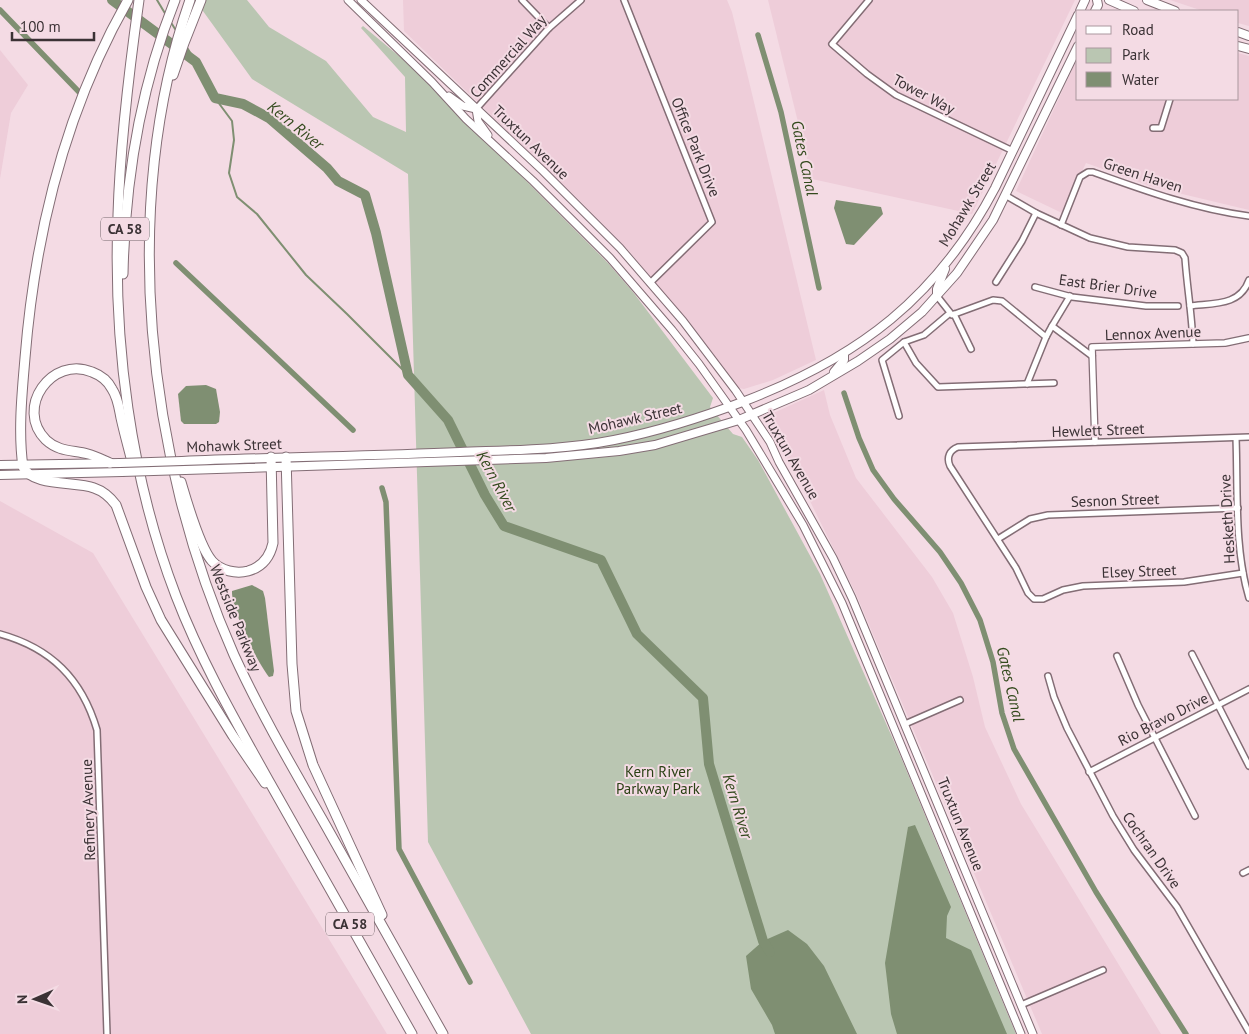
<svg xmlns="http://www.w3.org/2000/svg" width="1249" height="1034" viewBox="0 0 1249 1034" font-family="'PT Sans',sans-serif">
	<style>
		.built { fill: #eecdd9 }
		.green { fill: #bac6b2 }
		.water { fill: #7f8f72 }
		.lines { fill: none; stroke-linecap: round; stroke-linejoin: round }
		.stream { stroke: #7f8f72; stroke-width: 2 }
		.canal { stroke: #7f8f72; stroke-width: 5.5 }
		.river { stroke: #7f8f72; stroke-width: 10 }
		.minor-casing { stroke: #836d75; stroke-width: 8 }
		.tertiary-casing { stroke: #836d75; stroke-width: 8 }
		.secondary-casing { stroke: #836d75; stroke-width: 9 }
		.primary-casing { stroke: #836d75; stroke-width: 10 }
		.motorway-casing { stroke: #836d75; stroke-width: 11 }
		.minor { stroke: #fff; stroke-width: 5 }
		.tertiary { stroke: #fff; stroke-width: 5.5 }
		.secondary { stroke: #fff; stroke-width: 7 }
		.primary { stroke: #fff; stroke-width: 8 }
		.motorway { stroke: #fff; stroke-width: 9 }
		.primary-bridge-casing { stroke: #836d75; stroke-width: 10; stroke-linecap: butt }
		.primary-bridge { stroke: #fff; stroke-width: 8 }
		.labels { text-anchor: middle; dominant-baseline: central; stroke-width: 4; stroke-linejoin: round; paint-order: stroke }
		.shield { fill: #f4dbe4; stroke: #72656a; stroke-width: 1 }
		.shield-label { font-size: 14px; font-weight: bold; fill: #3b3235 }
		.street-label { font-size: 15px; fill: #3b3235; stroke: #f4dbe4 }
		.park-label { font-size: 15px; fill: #2a4114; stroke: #f4dbe4 }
		.water-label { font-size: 16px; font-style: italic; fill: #334a1d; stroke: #f4dbe4 }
	</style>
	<rect width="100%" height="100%" fill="#f4dbe4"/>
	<g class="built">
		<polygon points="403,0 727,0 732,12 747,73 816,360 773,380 744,389 738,388 698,334 629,251 581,202 404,31"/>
		<polygon points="768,0 1075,0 972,214 812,179"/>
		<polygon points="1170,0 1249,0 1249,26 1238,23 1238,11 1203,11"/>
		<polygon points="0,50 28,85 11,113 0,179"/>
		<polygon points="1238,53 1249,56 1249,210 1153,187 1086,163 1062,213 1016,191 1078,57 1078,99 1238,99"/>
		<polygon points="824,390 830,415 856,478 932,577 953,613 973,677 985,727 1021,804 1161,1034 1042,1034 856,594 804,489 767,423 769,415"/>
		<polygon points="0,501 93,553 387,1034 0,1034"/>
	</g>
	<polygon class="green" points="195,0 247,0 269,27 326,61 373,117 406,132 405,77 361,28 363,26 405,61 435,89 608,263 633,292 713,398 710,407 733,434 742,437 758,460 820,574 900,755 1016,1034 531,1034 428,842 408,174 252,79"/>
	<g class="water">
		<polygon points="836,200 881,207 883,214 854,245 846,244 834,208"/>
		<polygon points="206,385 216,389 220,412 219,422 216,424 184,424 181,421 178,394 186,386"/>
		<path d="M252,585L263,591L265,598L274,671L273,676L269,677C257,662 231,609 232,591Z"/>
		<polygon points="915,825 951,907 947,916 946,938 971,950 1007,1034 897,1034 891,1014 885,963 908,827"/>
		<polygon points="788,930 807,944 824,966 857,1034 775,1034 772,1025 751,989 746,956 763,941"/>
	</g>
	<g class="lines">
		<g class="stream">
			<polyline points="157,0 166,15"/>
			<polyline points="170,21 177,32"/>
			<polyline points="186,46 196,62"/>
			<polyline points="215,98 232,121 234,140 229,173 237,197 257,214 306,275 347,314 408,375"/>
		</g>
		<g class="canal">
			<polyline points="0,10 80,93"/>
			<polyline points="758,35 781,112 819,288"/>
			<polyline points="176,263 353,430"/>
			<polyline points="844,393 859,438 873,470 894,499 940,552 961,583 980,620 993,662 1002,713 1014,749 1096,892 1186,1034"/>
			<polyline points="382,488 386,502 399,849 470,982"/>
		</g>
		<polyline class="river" points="112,0 196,62 215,98 243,104 269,118 327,168 338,181 365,195 376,233 408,375 448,420 485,495 504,526 601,560 637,634 703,698 709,764 763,941 770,952"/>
		<defs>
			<g id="minor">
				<polyline points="522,0 549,28"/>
				<polyline points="624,0 712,222 650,283"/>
				<polyline points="869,0 832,44 867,74 896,95 1013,151"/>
				<polyline points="476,109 549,28 581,0"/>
				<polyline points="1153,128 1161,128 1170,99"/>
				<path d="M1005,195L1036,213L1090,238L1128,247L1175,250L1182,253L1185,258C1187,287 1192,315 1193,344"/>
				<path d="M1061,225L1080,177L1088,172H1093C1143,190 1195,209 1249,216"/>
				<polyline points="996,282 1022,241 1036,213"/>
				<polyline points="1035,287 1072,297 1146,306 1178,306"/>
				<polyline points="937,296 952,315 993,300 1002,301 1046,337"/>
				<polyline points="1070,296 1052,326 1092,356"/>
				<path d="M1190,306C1214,303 1240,306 1249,280"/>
				<polyline points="954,314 971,349"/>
				<polyline points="904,342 916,363 938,387 1054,383"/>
				<polyline points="1027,384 1046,337 1052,326"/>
				<polyline points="899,416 882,360 904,342 924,335 950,313"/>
				<path d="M1236,438C1238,489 1234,548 1249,598"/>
				<polyline points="998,539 1030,519 1048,515 1238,508"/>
				<path d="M1243,573L1184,582L1083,586L1063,590L1043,599H1034L1028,593L1016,568L950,466C946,457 950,450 958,447L1249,437"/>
				<path d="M0,634C51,648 82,679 97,730L107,1034"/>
				<polyline points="1192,654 1249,766"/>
				<polyline points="1117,656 1138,705 1195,816"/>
				<polyline points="1048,676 1054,697 1067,728 1113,816 1134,850 1177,907 1249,1032"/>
				<polyline points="905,724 960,700"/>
				<polyline points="1089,772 1249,689"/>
				<polyline points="1243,873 1249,870"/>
				<polyline points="1021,1005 1103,970"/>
			</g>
			<polyline id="tertiary" points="1095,442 1092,347 1225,343 1249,338"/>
			<g id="secondary">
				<polyline points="348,0 432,82 466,119 533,181 610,258 672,330 699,364 746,430 803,525 842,603 1021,1034"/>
				<polyline points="361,0 543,171 620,248 683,321 736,391 770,442 779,462 833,558 852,598 1033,1034"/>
				<polyline points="449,96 463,106 476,109"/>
				<polyline points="476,109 478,121 488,135"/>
			</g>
			<g id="primary">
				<polyline points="1109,0 1134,11"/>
				<polyline points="1147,0 1175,11"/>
				<polyline points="1080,11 1085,0"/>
				<polyline points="1095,11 1098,5 1097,0"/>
				<polyline points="1238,32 1249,36"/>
				<polyline points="1238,46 1249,49"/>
				<polyline points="937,296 937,289 945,269"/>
				<polyline points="834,372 844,360 844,354"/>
				<path d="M182,461C275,457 368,456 460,452C511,450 564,450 614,440C659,431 703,417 745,401C859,357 937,298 995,188L1078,15"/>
				<polyline points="0,465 120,463"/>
				<polyline points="185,470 546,458 619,451 655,445 739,420 809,390 858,361 890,339 922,312 957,273 993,220 1078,46"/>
				<polyline points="0,475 122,472"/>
			</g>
			<g id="motorway">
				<path d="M128,0C66,109 35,234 25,358C22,393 18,432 23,467C33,487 75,481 94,488C103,491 110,497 116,505L146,587L161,620L233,736L265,783"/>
				<path d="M139,0C129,71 120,143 118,215C113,342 130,476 176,596C201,661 236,722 270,783C317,867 365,950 412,1034"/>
				<path d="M190,0C118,205 147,459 234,655C261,714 294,770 326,826C365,895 404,965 443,1034"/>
				<polyline points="173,75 184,43 201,0"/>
				<path d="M123,274C125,180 140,88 175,0"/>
				<polyline points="286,457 292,664 296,711 313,765 382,915"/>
				<path d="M110,463C103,460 96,456 88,454C73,450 59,452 46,440C14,408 52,355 92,372C100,375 108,381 112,389C118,398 119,408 121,418C125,436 130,453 134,470"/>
				<path d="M181,482C187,502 199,546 212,561C221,571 236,574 248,571C262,567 270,557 273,543L271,457"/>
			</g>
		</defs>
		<use href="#minor" class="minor-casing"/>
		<use href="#tertiary" class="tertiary-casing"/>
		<use href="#secondary" class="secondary-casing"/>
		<use href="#primary" class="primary-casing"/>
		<use href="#motorway" class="motorway-casing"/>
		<use href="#minor" class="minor"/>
		<use href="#tertiary" class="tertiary"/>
		<use href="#secondary" class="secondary"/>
		<use href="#primary" class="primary"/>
		<use href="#motorway" class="motorway"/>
		<defs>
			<g id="primary-bridge">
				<polyline points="120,463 182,461"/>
				<polyline points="122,472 185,470"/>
			</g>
		</defs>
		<use href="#primary-bridge" class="primary-bridge-casing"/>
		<use href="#primary-bridge" class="primary-bridge"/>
	</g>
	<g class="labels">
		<g class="shield">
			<rect x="101" y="217.5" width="48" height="23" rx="4"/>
			<rect x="326" y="912.5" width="48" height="23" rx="4"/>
		</g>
		<g class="shield-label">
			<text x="125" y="229">CA 58</text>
			<text x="350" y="924">CA 58</text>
		</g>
		<g class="street-label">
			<text transform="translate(508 56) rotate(-48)">Commercial Way</text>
			<text transform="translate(924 94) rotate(28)">Tower Way</text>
			<text transform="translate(531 142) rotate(44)">Truxtun Avenue</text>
			<text transform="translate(696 147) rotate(68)">Office Park Drive</text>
			<text transform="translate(1143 175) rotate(18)">Green Haven</text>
			<text transform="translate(967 204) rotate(-59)">Mohawk Street</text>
			<text transform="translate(1108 286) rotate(8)">East Brier Drive</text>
			<text transform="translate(1153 333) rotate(-2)">Lennox Avenue</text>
			<text transform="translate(635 418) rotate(-13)">Mohawk Street</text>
			<text transform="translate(1098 430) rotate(-2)">Hewlett Street</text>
			<text transform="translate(234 445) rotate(-2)">Mohawk Street</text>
			<text transform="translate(791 455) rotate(60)">Truxtun Avenue</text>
			<text transform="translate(1115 500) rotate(-2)">Sesnon Street</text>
			<text transform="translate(1227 519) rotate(-93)">Hesketh Drive</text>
			<text transform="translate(1139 571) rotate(-2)">Elsey Street</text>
			<text transform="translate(236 618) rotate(68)">Westside Parkway</text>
			<text transform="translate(1163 719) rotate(-27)">Rio Bravo Drive</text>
			<text transform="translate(88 810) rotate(-92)">Refinery Avenue</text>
			<text transform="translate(961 824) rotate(68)">Truxtun Avenue</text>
			<text transform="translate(1152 850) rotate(55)">Cochran Drive</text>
		</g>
		<g class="park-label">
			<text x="658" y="771">Kern River<tspan x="658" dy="17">Parkway Park</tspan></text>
		</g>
		<g class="water-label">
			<text transform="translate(296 125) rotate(39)">Kern River</text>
			<text transform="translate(805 158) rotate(78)">Gates Canal</text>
			<text transform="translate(497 481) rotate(62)">Kern River</text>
			<text transform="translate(1011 684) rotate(77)">Gates Canal</text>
			<text transform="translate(738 806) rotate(73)">Kern River</text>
		</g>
	</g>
	<rect x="1076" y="10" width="162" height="90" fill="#f4dbe4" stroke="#aa979e"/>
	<rect x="1086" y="26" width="25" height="8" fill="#ffffff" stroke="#aa979e"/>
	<text x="1122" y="35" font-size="15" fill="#3b3235">Road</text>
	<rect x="1086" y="48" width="25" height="15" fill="#bac6b2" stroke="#aa979e"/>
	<text x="1122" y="60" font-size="15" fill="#3b3235">Park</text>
	<rect x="1086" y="72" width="25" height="15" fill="#7f8f72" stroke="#aa979e"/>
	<text x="1122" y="85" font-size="15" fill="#3b3235">Water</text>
	<g transform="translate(35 999) rotate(268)" stroke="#f4dbe4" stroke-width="4" paint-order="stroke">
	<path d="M0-4L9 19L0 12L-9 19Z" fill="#3b3235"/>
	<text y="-8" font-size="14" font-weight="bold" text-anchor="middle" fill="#3b3235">N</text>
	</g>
	<path d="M12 32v8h82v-8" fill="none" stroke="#3b3235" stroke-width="2.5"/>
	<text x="20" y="32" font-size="15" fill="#3b3235" stroke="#f4dbe4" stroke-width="4" paint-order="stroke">100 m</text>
</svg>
